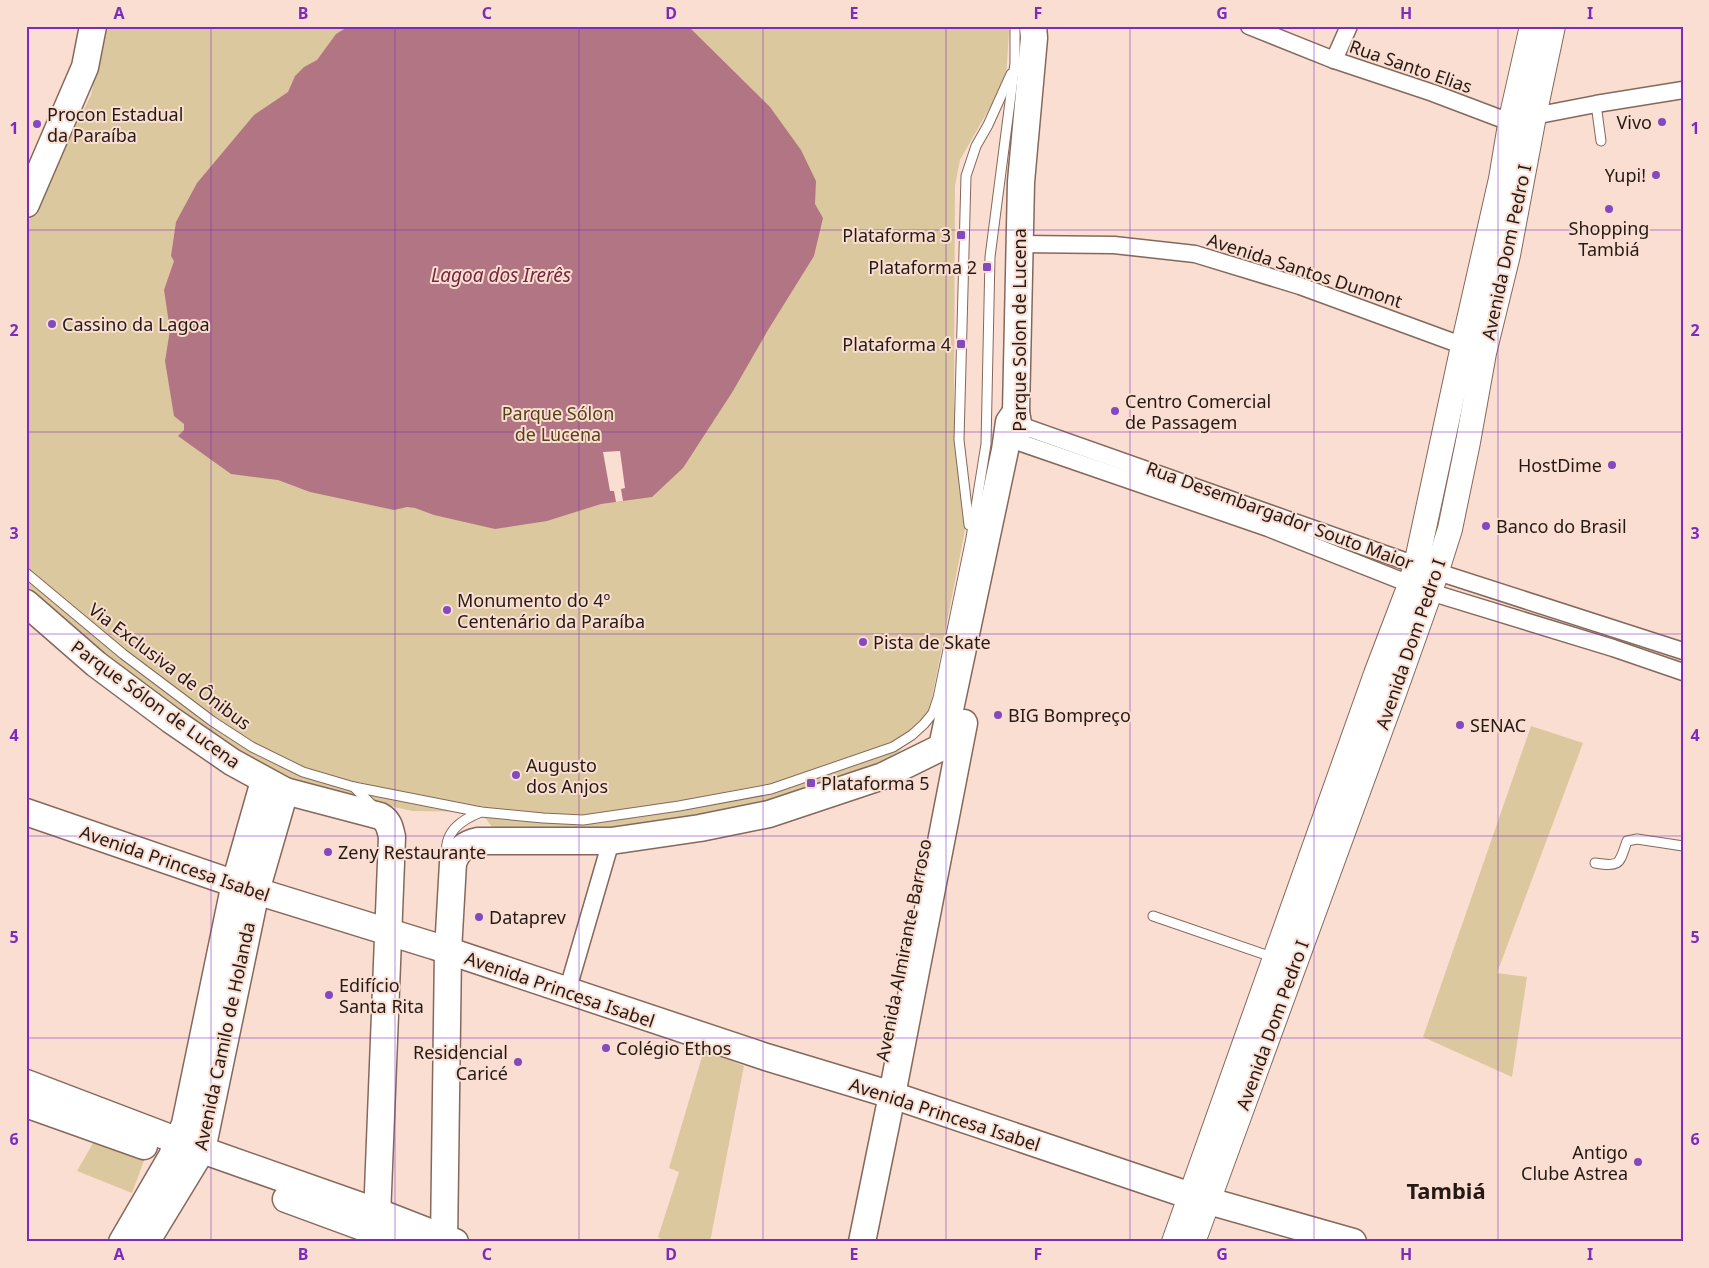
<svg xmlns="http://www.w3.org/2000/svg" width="1709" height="1268" viewBox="0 0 1709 1268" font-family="'Noto Sans',sans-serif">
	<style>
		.green { fill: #dcc89e }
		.water { fill: #b27583 }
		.pier { fill: #faded2 }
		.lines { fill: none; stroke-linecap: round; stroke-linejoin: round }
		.lane-casing { stroke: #86685b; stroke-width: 11 }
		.street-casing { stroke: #86685b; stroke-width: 19 }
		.secondary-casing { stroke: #86685b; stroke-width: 26 }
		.primary-casing { stroke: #86685b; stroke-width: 29 }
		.lane { stroke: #fff; stroke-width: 9 }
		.street { stroke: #fff; stroke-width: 16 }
		.secondary { stroke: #fff; stroke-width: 24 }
		.primary { stroke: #fff; stroke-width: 26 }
		.grid { fill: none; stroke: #7b2cbf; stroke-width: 1; stroke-opacity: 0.55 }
		.poi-dot { fill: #8349bf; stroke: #faded2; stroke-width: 2 }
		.labels { text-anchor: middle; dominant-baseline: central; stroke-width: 4; stroke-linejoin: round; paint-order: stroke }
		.street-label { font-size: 18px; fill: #251913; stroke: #faded2 }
		.poi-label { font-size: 18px; fill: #251913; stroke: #faded2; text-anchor: start }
		.park-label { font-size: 18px; fill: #544215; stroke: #faded2 }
		.water-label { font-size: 19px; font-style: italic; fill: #72263e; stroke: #faded2 }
		.district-label { font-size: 22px; font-weight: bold; fill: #251913; stroke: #faded2 }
		.neatline { fill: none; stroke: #7b2cbf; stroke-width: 2 }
		.grid-label { font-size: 16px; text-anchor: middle; font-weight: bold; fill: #7b2cbf }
	</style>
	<rect width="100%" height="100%" fill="#faded2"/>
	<g class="green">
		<polygon points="105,26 1007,26 1009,31 1006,79 960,160 955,186 954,401 956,427 969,510 927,723 894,756 770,805 679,823 586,831 492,827 481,812 412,811 273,779 26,597 26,229 27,224 91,95"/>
		<polygon points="1531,726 1583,743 1497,973 1527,977 1512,1077 1423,1037"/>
		<polygon points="704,1050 744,1066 710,1242 666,1242 658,1237 679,1172 669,1168"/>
		<polygon points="96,1138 145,1158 132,1193 77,1171"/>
	</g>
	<polygon class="water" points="349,26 688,26 770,107 801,150 816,181 815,204 823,218 814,256 768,330 733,391 683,468 652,497 601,504 547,521 495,529 434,515 415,508 407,507 394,510 310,492 278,480 231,474 178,436 184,430 184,424 174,416 165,361 170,330 164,290 174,261 171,256 176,222 197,183 254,115 288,92 295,76 304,67 317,60 336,34"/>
	<polygon class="pier" points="620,451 625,488 621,489 623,501 616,502 614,491 610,491 603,452"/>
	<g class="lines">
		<defs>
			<g id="lane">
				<polyline points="1596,104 1601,141"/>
				<polyline points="969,525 959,440 966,176 976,146 988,125 1011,74"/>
				<polyline points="26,573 123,654 212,721 252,747 303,772 354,787 374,807"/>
				<polyline points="354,787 481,812 543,818 583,820 679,806 771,789 893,747 912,735 924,724 933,713 938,698 971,538 986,444 990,257 1015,63 1015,26"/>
				<path d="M447,857C443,832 461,820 481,812"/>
				<path d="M1595,863C1621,867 1619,864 1627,841L1637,839L1683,846"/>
				<polyline points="1153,916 1275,958"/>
			</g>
			<g id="street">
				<polyline points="1249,26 1334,60 1433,93 1499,118 1511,119 1534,116 1596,104 1683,90"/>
				<polyline points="1334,60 1349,26"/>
				<polyline points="1019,244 1114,245 1195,254 1300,286 1472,349"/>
				<polyline points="1011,422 1416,565 1683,651"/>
				<polyline points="1007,438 1268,528 1430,592 1613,648 1683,672"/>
				<polyline points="567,992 611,841"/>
			</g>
			<g id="secondary">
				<polyline points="1174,1242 1376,674 1410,585 1416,565 1463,346 1501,179 1511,119 1532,26"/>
				<polyline points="1193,1242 1394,693 1430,592 1450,529 1468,442 1484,353 1508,255 1534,116 1553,26"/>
			</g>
			<g id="primary">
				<polyline points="26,204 85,67 93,26"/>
				<polyline points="1019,429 1016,412 1021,182 1034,38 1033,26"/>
				<path d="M26,603L96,664L171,720L232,762L285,791L380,816C389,821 390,828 392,837L376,1242"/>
				<polyline points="26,812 256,891 434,946 766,1057 892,1095 1191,1196 1353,1242"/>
				<polyline points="26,1083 202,1150 378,1212 455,1242"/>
				<polyline points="26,1104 144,1146"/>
				<polyline points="286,1199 403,1242"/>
				<polyline points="122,1242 172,1156 185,1124 235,883 264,781"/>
				<polyline points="146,1242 202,1150 256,891 285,791"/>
				<path d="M444,1242L448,951L453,863C458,850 464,844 478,841H611L700,828L769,814L883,776L942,747L1005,450L1009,422L1016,412"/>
				<polyline points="862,1242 892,1095 964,723"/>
			</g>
		</defs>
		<use href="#lane" class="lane-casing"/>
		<use href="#street" class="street-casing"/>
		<use href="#secondary" class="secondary-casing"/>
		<use href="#primary" class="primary-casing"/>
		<use href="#lane" class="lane"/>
		<use href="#street" class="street"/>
		<use href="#secondary" class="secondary"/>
		<use href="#primary" class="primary"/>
	</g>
	<path class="grid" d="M211,26V1242M395,26V1242M579,26V1242M763,26V1242M946,26V1242M1130,26V1242M1314,26V1242M1498,26V1242M26,230H1683M26,432H1683M26,634H1683M26,836H1683M26,1038H1683"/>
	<g class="poi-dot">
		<circle cx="1662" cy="122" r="5"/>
		<circle cx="37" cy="124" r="5"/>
		<circle cx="1656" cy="175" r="5"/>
		<circle cx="1609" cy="209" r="5"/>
		<rect x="956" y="230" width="10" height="10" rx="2.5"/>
		<rect x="982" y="262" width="10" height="10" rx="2.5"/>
		<circle cx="52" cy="324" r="5"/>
		<rect x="956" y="339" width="10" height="10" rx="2.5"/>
		<circle cx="1115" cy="411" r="5"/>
		<circle cx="1612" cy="465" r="5"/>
		<circle cx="1486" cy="526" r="5"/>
		<circle cx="447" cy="610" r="5"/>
		<circle cx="863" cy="642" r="5"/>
		<circle cx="998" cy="715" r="5"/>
		<circle cx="1460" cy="725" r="5"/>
		<circle cx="516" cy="775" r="5"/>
		<rect x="806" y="778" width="10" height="10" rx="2.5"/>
		<circle cx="328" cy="852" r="5"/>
		<circle cx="479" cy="917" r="5"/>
		<circle cx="329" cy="995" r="5"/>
		<circle cx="606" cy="1048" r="5"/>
		<circle cx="518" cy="1062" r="5"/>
		<circle cx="1638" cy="1162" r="5"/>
	</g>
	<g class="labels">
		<g class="street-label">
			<text transform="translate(1411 66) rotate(19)">Rua Santo Elias</text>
			<text transform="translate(1506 252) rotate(-78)">Avenida Dom Pedro I</text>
			<text transform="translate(1305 270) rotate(18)">Avenida Santos Dumont</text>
			<text transform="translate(1019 330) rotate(-90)">Parque Solon de Lucena</text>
			<text transform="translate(1280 515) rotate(20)">Rua Desembargador Souto Maior</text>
			<text transform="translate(1410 644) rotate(-71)">Avenida Dom Pedro I</text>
			<text transform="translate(170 666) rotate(37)">Via Exclusiva de Ônibus</text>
			<text transform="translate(156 704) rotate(36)">Parque Sólon de Lucena</text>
			<text transform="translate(175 863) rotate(19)">Avenida Princesa Isabel</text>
			<text transform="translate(903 950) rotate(-79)">Avenida Almirante Barroso</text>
			<text transform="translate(560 989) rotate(19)">Avenida Princesa Isabel</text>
			<text transform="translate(1272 1025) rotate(-70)">Avenida Dom Pedro I</text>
			<text transform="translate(224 1036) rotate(-78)">Avenida Camilo de Holanda</text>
			<text transform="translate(945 1114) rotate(18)">Avenida Princesa Isabel</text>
		</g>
		<g class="poi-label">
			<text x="47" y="114">Procon Estadual<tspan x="47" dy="21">da Paraíba</tspan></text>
			<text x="1652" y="122" text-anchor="end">Vivo</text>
			<text x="1646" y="175" text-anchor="end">Yupi!</text>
			<text x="1609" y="228" text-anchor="middle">Shopping<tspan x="1609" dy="21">Tambiá</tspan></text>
			<text x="951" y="235" text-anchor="end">Plataforma 3</text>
			<text x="977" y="267" text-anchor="end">Plataforma 2</text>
			<text x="62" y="324">Cassino da Lagoa</text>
			<text x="951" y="344" text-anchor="end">Plataforma 4</text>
			<text x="1125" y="401">Centro Comercial<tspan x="1125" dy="21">de Passagem</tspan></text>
			<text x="1602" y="465" text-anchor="end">HostDime</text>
			<text x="1496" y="526">Banco do Brasil</text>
			<text x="457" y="600">Monumento do 4º<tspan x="457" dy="21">Centenário da Paraíba</tspan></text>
			<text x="873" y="642">Pista de Skate</text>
			<text x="1008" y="715">BIG Bompreço</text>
			<text x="1470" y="725">SENAC</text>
			<text x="526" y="765">Augusto<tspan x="526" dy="21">dos Anjos</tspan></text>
			<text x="821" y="783">Plataforma 5</text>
			<text x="338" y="852">Zeny Restaurante</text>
			<text x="489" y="917">Dataprev</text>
			<text x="339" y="985">Edifício<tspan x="339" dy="21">Santa Rita</tspan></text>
			<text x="616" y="1048">Colégio Ethos</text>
			<text x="508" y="1052" text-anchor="end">Residencial<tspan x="508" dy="21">Caricé</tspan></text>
			<text x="1628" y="1152" text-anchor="end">Antigo<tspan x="1628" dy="21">Clube Astrea</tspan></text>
		</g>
		<g class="park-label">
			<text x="558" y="413">Parque Sólon<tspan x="558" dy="21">de Lucena</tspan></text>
		</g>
		<g class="water-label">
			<text x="501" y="275">Lagoa dos Irerês</text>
		</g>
		<g class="district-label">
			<text x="1446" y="1190">Tambiá</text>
		</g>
	</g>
	<rect width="1709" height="1268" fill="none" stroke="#faded2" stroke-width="55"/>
	<rect x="28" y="28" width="1654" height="1212" class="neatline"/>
	<g class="grid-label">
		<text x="119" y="19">A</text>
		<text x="303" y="19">B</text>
		<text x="487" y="19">C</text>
		<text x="671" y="19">D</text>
		<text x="854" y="19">E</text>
		<text x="1038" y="19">F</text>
		<text x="1222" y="19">G</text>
		<text x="1406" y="19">H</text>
		<text x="1590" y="19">I</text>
		<text x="14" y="134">1</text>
		<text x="1695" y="134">1</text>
		<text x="14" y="336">2</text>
		<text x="1695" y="336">2</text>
		<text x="14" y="539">3</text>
		<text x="1695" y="539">3</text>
		<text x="14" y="741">4</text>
		<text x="1695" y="741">4</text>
		<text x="14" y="943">5</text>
		<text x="1695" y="943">5</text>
		<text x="14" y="1145">6</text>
		<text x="1695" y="1145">6</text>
		<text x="119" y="1260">A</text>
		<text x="303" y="1260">B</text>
		<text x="487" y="1260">C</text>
		<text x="671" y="1260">D</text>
		<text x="854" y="1260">E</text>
		<text x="1038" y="1260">F</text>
		<text x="1222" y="1260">G</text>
		<text x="1406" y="1260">H</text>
		<text x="1590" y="1260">I</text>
	</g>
</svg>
